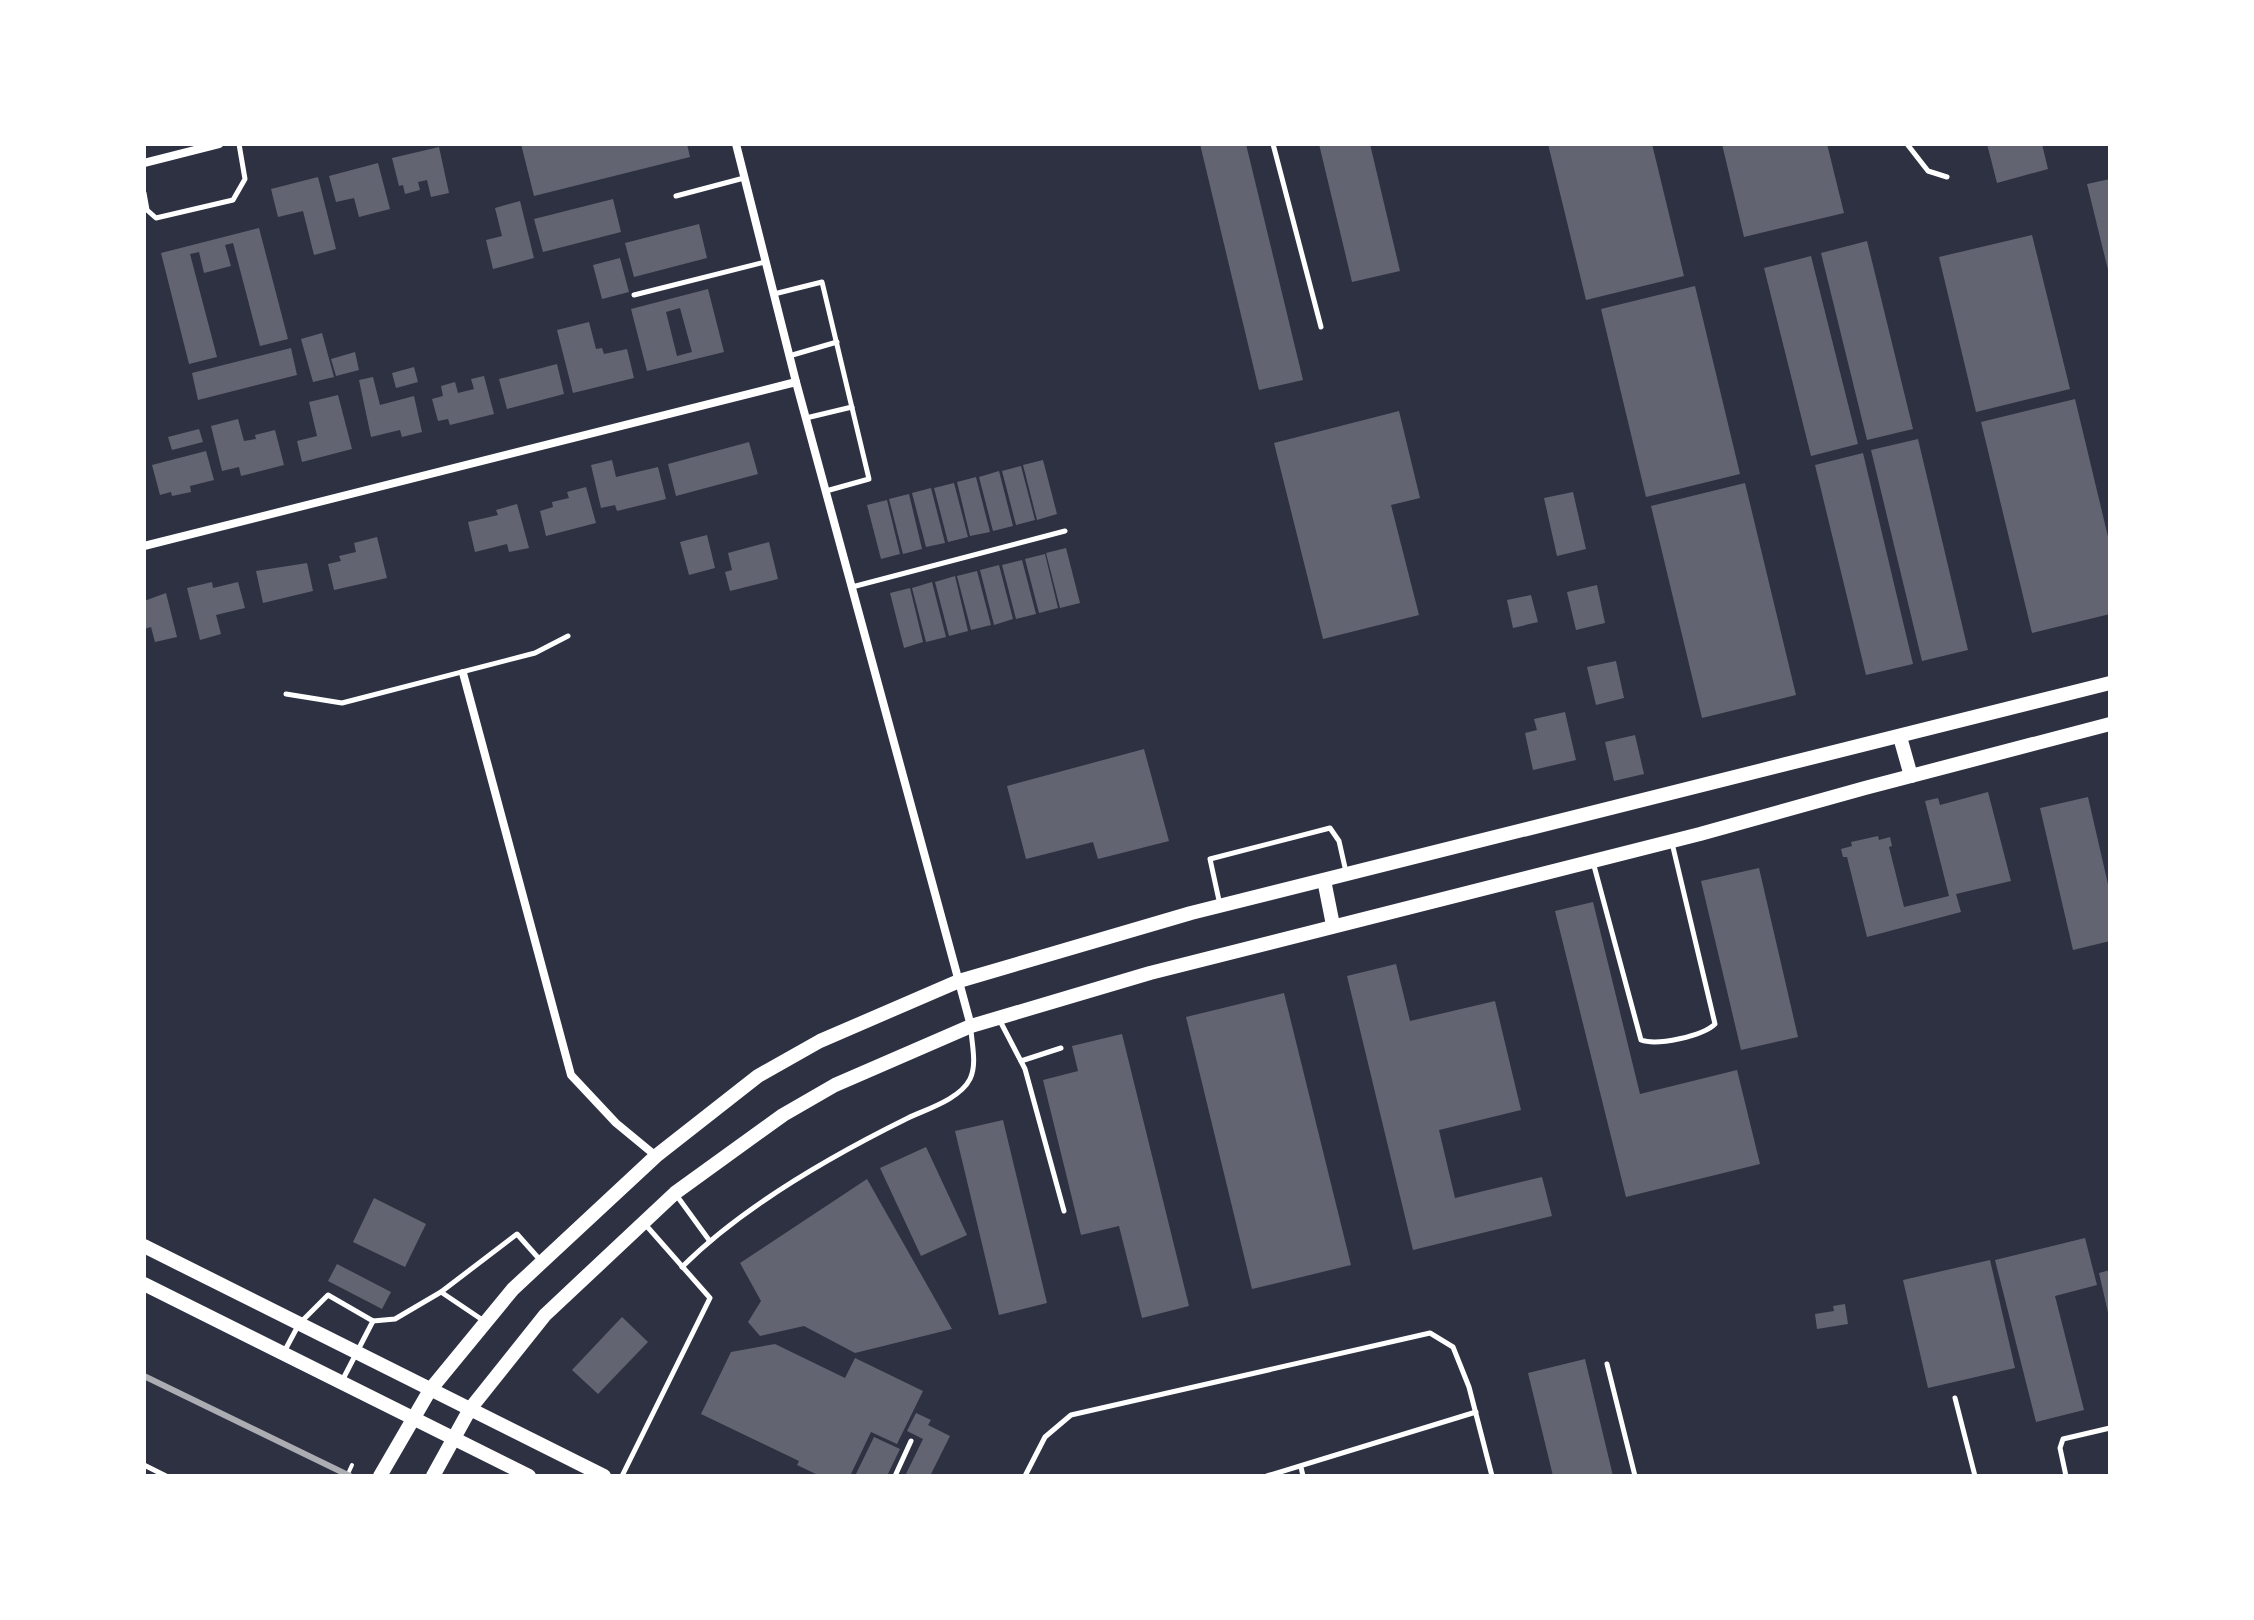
<svg xmlns="http://www.w3.org/2000/svg" width="2254" height="1620" viewBox="0 0 2254 1620" font-family="'Open Sans',sans-serif">
	<style>
		.building { fill: #626471; fill-rule: evenodd }
		.lines { fill: none; stroke-linecap: round; stroke-linejoin: round }
		.path { stroke: #fff; stroke-width: 4 }
		.service { stroke: #fff; stroke-width: 5 }
		.minor { stroke: #fff; stroke-width: 8 }
		.secondary { stroke: #fff; stroke-width: 14 }
		.rail { stroke: #abadb3; stroke-width: 6 }
	</style>
	<rect width="100%" height="100%" fill="#2d3142"/>
	<g class="building">
		<polygon points="521,144 687,144 690,157 534,196"/>
		<polygon points="1200,144 1246,144 1303,380 1259,390"/>
		<polygon points="1319,144 1370,144 1400,271 1352,282"/>
		<polygon points="1548,144 1652,144 1684,276 1586,300"/>
		<polygon points="1722,144 1827,144 1844,213 1744,237"/>
		<polygon points="1987,144 2042,144 2048,169 1997,183"/>
		<polygon points="439,147 449,193 431,197 427,180 418,182 420,190 405,194 403,185 399,186 392,158"/>
		<polygon points="378,163 390,209 359,217 354,198 336,202 329,176"/>
		<polygon points="318,177 336,249 314,255 303,211 278,217 271,189"/>
		<polygon points="2110,179 2110,274 2109,274 2087,184"/>
		<polygon points="613,199 621,232 543,252 534,219"/>
		<polygon points="520,201 534,258 493,269 486,240 502,236 495,208"/>
		<polygon points="699,224 707,258 634,277 625,243"/>
		<polygon points="259,228 288,339 260,346 233,243 225,245 231,266 204,273 199,252 190,254 217,357 189,364 161,253"/>
		<polygon points="2032,235 2070,389 1976,412 1939,257"/>
		<polygon points="1867,241 1913,429 1867,440 1821,253"/>
		<polygon points="1811,256 1858,444 1811,456 1764,268"/>
		<polygon points="620,258 629,292 602,299 593,265"/>
		<polygon points="1695,286 1740,474 1646,497 1601,309"/>
		<path d="M708,289L724,352L647,371L631,309ZM680,308L692,352L677,356L666,312Z"/>
		<polygon points="589,322 596,349 602,348 604,354 627,349 634,378 573,393 557,330"/>
		<polygon points="322,333 334,377 313,382 301,339"/>
		<polygon points="291,348 297,375 198,400 192,373"/>
		<polygon points="355,352 359,370 336,376 331,359"/>
		<polygon points="557,364 564,394 507,409 499,379"/>
		<polygon points="414,367 418,382 396,388 392,373"/>
		<polygon points="484,376 494,414 450,425 448,419 438,421 432,399 443,396 441,386 455,382 458,393 474,389 471,379"/>
		<polygon points="373,377 380,405 414,396 422,432 402,437 400,430 371,437 359,380"/>
		<polygon points="338,395 352,449 302,462 297,441 317,436 309,402"/>
		<polygon points="2075,399 2110,545 2110,614 2032,633 1981,422"/>
		<polygon points="1399,411 1420,498 1391,505 1419,615 1323,639 1274,443"/>
		<polygon points="238,419 244,441 256,439 255,435 275,430 284,465 241,476 239,467 222,471 211,426"/>
		<polygon points="199,429 203,442 172,450 168,437"/>
		<polygon points="1918,439 1968,650 1922,661 1871,450"/>
		<polygon points="749,442 758,474 676,496 668,464"/>
		<polygon points="206,451 214,480 190,486 191,492 172,496 171,492 160,495 152,465"/>
		<polygon points="1863,453 1913,664 1866,675 1815,465"/>
		<polygon points="612,460 616,477 658,467 666,499 617,511 615,505 601,508 591,465"/>
		<polygon points="1043,460 1057,514 1037,520 1023,465"/>
		<polygon points="1021,466 1035,520 1016,525 1002,471"/>
		<polygon points="999,471 1013,526 993,531 979,477"/>
		<polygon points="976,477 990,532 970,536 957,482"/>
		<polygon points="954,483 968,537 948,542 934,488"/>
		<polygon points="1745,483 1796,695 1702,718 1651,506"/>
		<polygon points="586,487 596,523 546,536 540,511 553,507 552,502 569,498 567,492"/>
		<polygon points="931,488 945,543 926,547 912,493"/>
		<polygon points="1573,492 1586,549 1557,556 1544,498"/>
		<polygon points="909,494 922,549 903,554 889,499"/>
		<polygon points="887,500 900,554 881,559 867,505"/>
		<polygon points="517,504 529,548 509,552 507,544 475,552 468,522 498,515 496,510"/>
		<polygon points="707,535 715,568 689,575 680,542"/>
		<polygon points="377,537 387,578 334,590 328,564 341,561 339,556 356,552 354,543"/>
		<polygon points="769,542 778,579 730,591 725,572 732,570 728,553"/>
		<polygon points="1066,548 1080,603 1060,608 1046,553"/>
		<polygon points="1045,554 1058,608 1039,613 1025,559"/>
		<polygon points="1022,560 1036,614 1016,619 1002,565"/>
		<polygon points="307,563 313,591 263,603 256,571"/>
		<polygon points="999,565 1013,619 994,625 980,570"/>
		<polygon points="977,571 991,625 971,630 957,576"/>
		<polygon points="955,576 968,631 949,636 935,582"/>
		<polygon points="212,582 213,588 238,582 245,608 216,615 221,634 200,640 187,588"/>
		<polygon points="932,582 946,637 926,642 912,588"/>
		<polygon points="1597,585 1605,623 1576,630 1567,592"/>
		<polygon points="910,588 923,642 904,648 890,593"/>
		<polygon points="166,593 177,637 155,642 151,627 144,629 144,601"/>
		<polygon points="1531,595 1538,622 1513,628 1507,600"/>
		<polygon points="1616,661 1624,698 1596,705 1587,667"/>
		<polygon points="1565,712 1576,760 1533,770 1525,733 1537,730 1534,719"/>
		<polygon points="1635,735 1644,774 1614,781 1605,742"/>
		<polygon points="1144,749 1169,841 1098,859 1093,842 1026,859 1007,786"/>
		<polygon points="1988,792 2011,881 1956,894 1961,912 1867,937 1847,857 1843,857 1841,849 1852,846 1851,842 1878,836 1879,840 1890,837 1892,846 1889,847 1904,907 1949,896 1925,801 1938,798 1940,805"/>
		<polygon points="2088,797 2110,893 2110,941 2073,950 2040,808"/>
		<polygon points="1759,868 1798,1037 1741,1050 1701,881"/>
		<polygon points="1593,902 1640,1094 1737,1070 1760,1164 1626,1197 1555,911"/>
		<polygon points="1396,964 1410,1021 1495,1001 1521,1110 1439,1130 1455,1198 1542,1177 1552,1216 1413,1250 1347,976"/>
		<polygon points="1284,993 1351,1265 1252,1289 1186,1017"/>
		<polygon points="1122,1034 1189,1306 1142,1318 1119,1226 1081,1235 1043,1080 1078,1071 1072,1046"/>
		<polygon points="1003,1120 1047,1303 999,1315 955,1131"/>
		<polygon points="926,1147 967,1235 921,1256 880,1168"/>
		<polygon points="867,1179 952,1329 855,1353 804,1326 760,1336 748,1322 761,1301 740,1263"/>
		<polygon points="374,1198 426,1224 405,1267 353,1242"/>
		<polygon points="2085,1238 2097,1285 2055,1296 2084,1410 2036,1422 1995,1260"/>
		<polygon points="1990,1260 2015,1368 1928,1388 1903,1280"/>
		<polygon points="337,1264 391,1292 382,1309 328,1281"/>
		<polygon points="2110,1270 2110,1317 2109,1317 2099,1273"/>
		<polygon points="1845,1304 1848,1324 1817,1329 1815,1314 1834,1311 1833,1306"/>
		<polygon points="622,1317 648,1342 598,1394 572,1370"/>
		<polygon points="775,1344 845,1378 855,1358 923,1391 897,1444 871,1432 850,1476 820,1476 797,1465 799,1461 701,1414 731,1352"/>
		<polygon points="1585,1359 1613,1476 1553,1476 1528,1373"/>
		<polygon points="916,1413 931,1420 928,1425 950,1436 930,1476 905,1476 923,1439 907,1431"/>
		<polygon points="874,1437 900,1449 887,1476 855,1476"/>
	</g>
	<g class="lines">
		<polyline class="path" points="347,1476 352,1465"/>
		<g class="service">
			<polyline points="1273,144 1321,327"/>
			<polyline points="1907,144 1928,171 1947,177"/>
			<polyline points="144,193 147,210 156,218 233,200 245,179 239,144"/>
			<polyline points="676,196 744,178"/>
			<polyline points="774,294 822,282 869,479 826,491"/>
			<polyline points="634,295 765,262"/>
			<polyline points="789,356 837,342"/>
			<polyline points="806,418 852,407"/>
			<polyline points="852,587 1065,531"/>
			<polyline points="286,694 342,703 535,653 568,636"/>
			<path d="M1593,862L1641,1040C1657,1046 1703,1036 1715,1024L1672,843"/>
			<polyline points="1220,905 1210,859 1330,828 1339,841 1346,872"/>
			<polyline points="999,1019 1025,1069 1064,1211"/>
			<polyline points="1021,1061 1061,1048"/>
			<polyline points="677,1196 709,1240"/>
			<path d="M682,1267C743,1206 831,1156 908,1118C927,1109 960,1099 970,1079C977,1065 972,1045 971,1030"/>
			<polyline points="441,1292 517,1234 541,1261"/>
			<polyline points="373,1321 395,1319 441,1292 484,1321"/>
			<polyline points="284,1352 299,1324 328,1295 373,1321 343,1379"/>
			<polyline points="1607,1364 1635,1476"/>
			<polyline points="1955,1398 1975,1476"/>
			<polyline points="144,1465 166,1476"/>
			<polyline points="1301,1467 1303,1476"/>
			<polyline points="622,1476 710,1298 644,1223"/>
			<polyline points="895,1476 911,1441"/>
			<polyline points="1025,1476 1045,1437 1071,1415 1430,1333 1453,1347 1469,1387 1492,1476"/>
			<polyline points="1267,1476 1476,1412"/>
			<polyline points="2066,1476 2060,1448 2063,1439 2110,1428"/>
		</g>
		<g class="minor">
			<polyline points="736,144 796,382 971,1026"/>
			<polyline points="144,163 219,144"/>
			<polyline points="144,546 796,382"/>
			<polyline points="463,673 571,1075 616,1123 656,1156"/>
		</g>
		<g class="secondary">
			<polyline points="1900,737 1911,776"/>
			<polyline points="1324,880 1333,925"/>
			<polyline points="144,1246 604,1476"/>
			<polyline points="144,1284 529,1476"/>
			<polyline points="380,1476 430,1390 513,1289 656,1156 758,1076 820,1041 959,981 1191,913 2110,683"/>
			<polyline points="433,1476 470,1409 545,1315 675,1193 783,1115 835,1085 971,1026 1150,973 1700,834 1865,788 2110,724"/>
		</g>
		<polyline class="rail" points="144,1376 350,1476"/>
	</g>
	<rect width="2254" height="1620" fill="none" stroke="#ffffff" stroke-width="292"/>
</svg>
